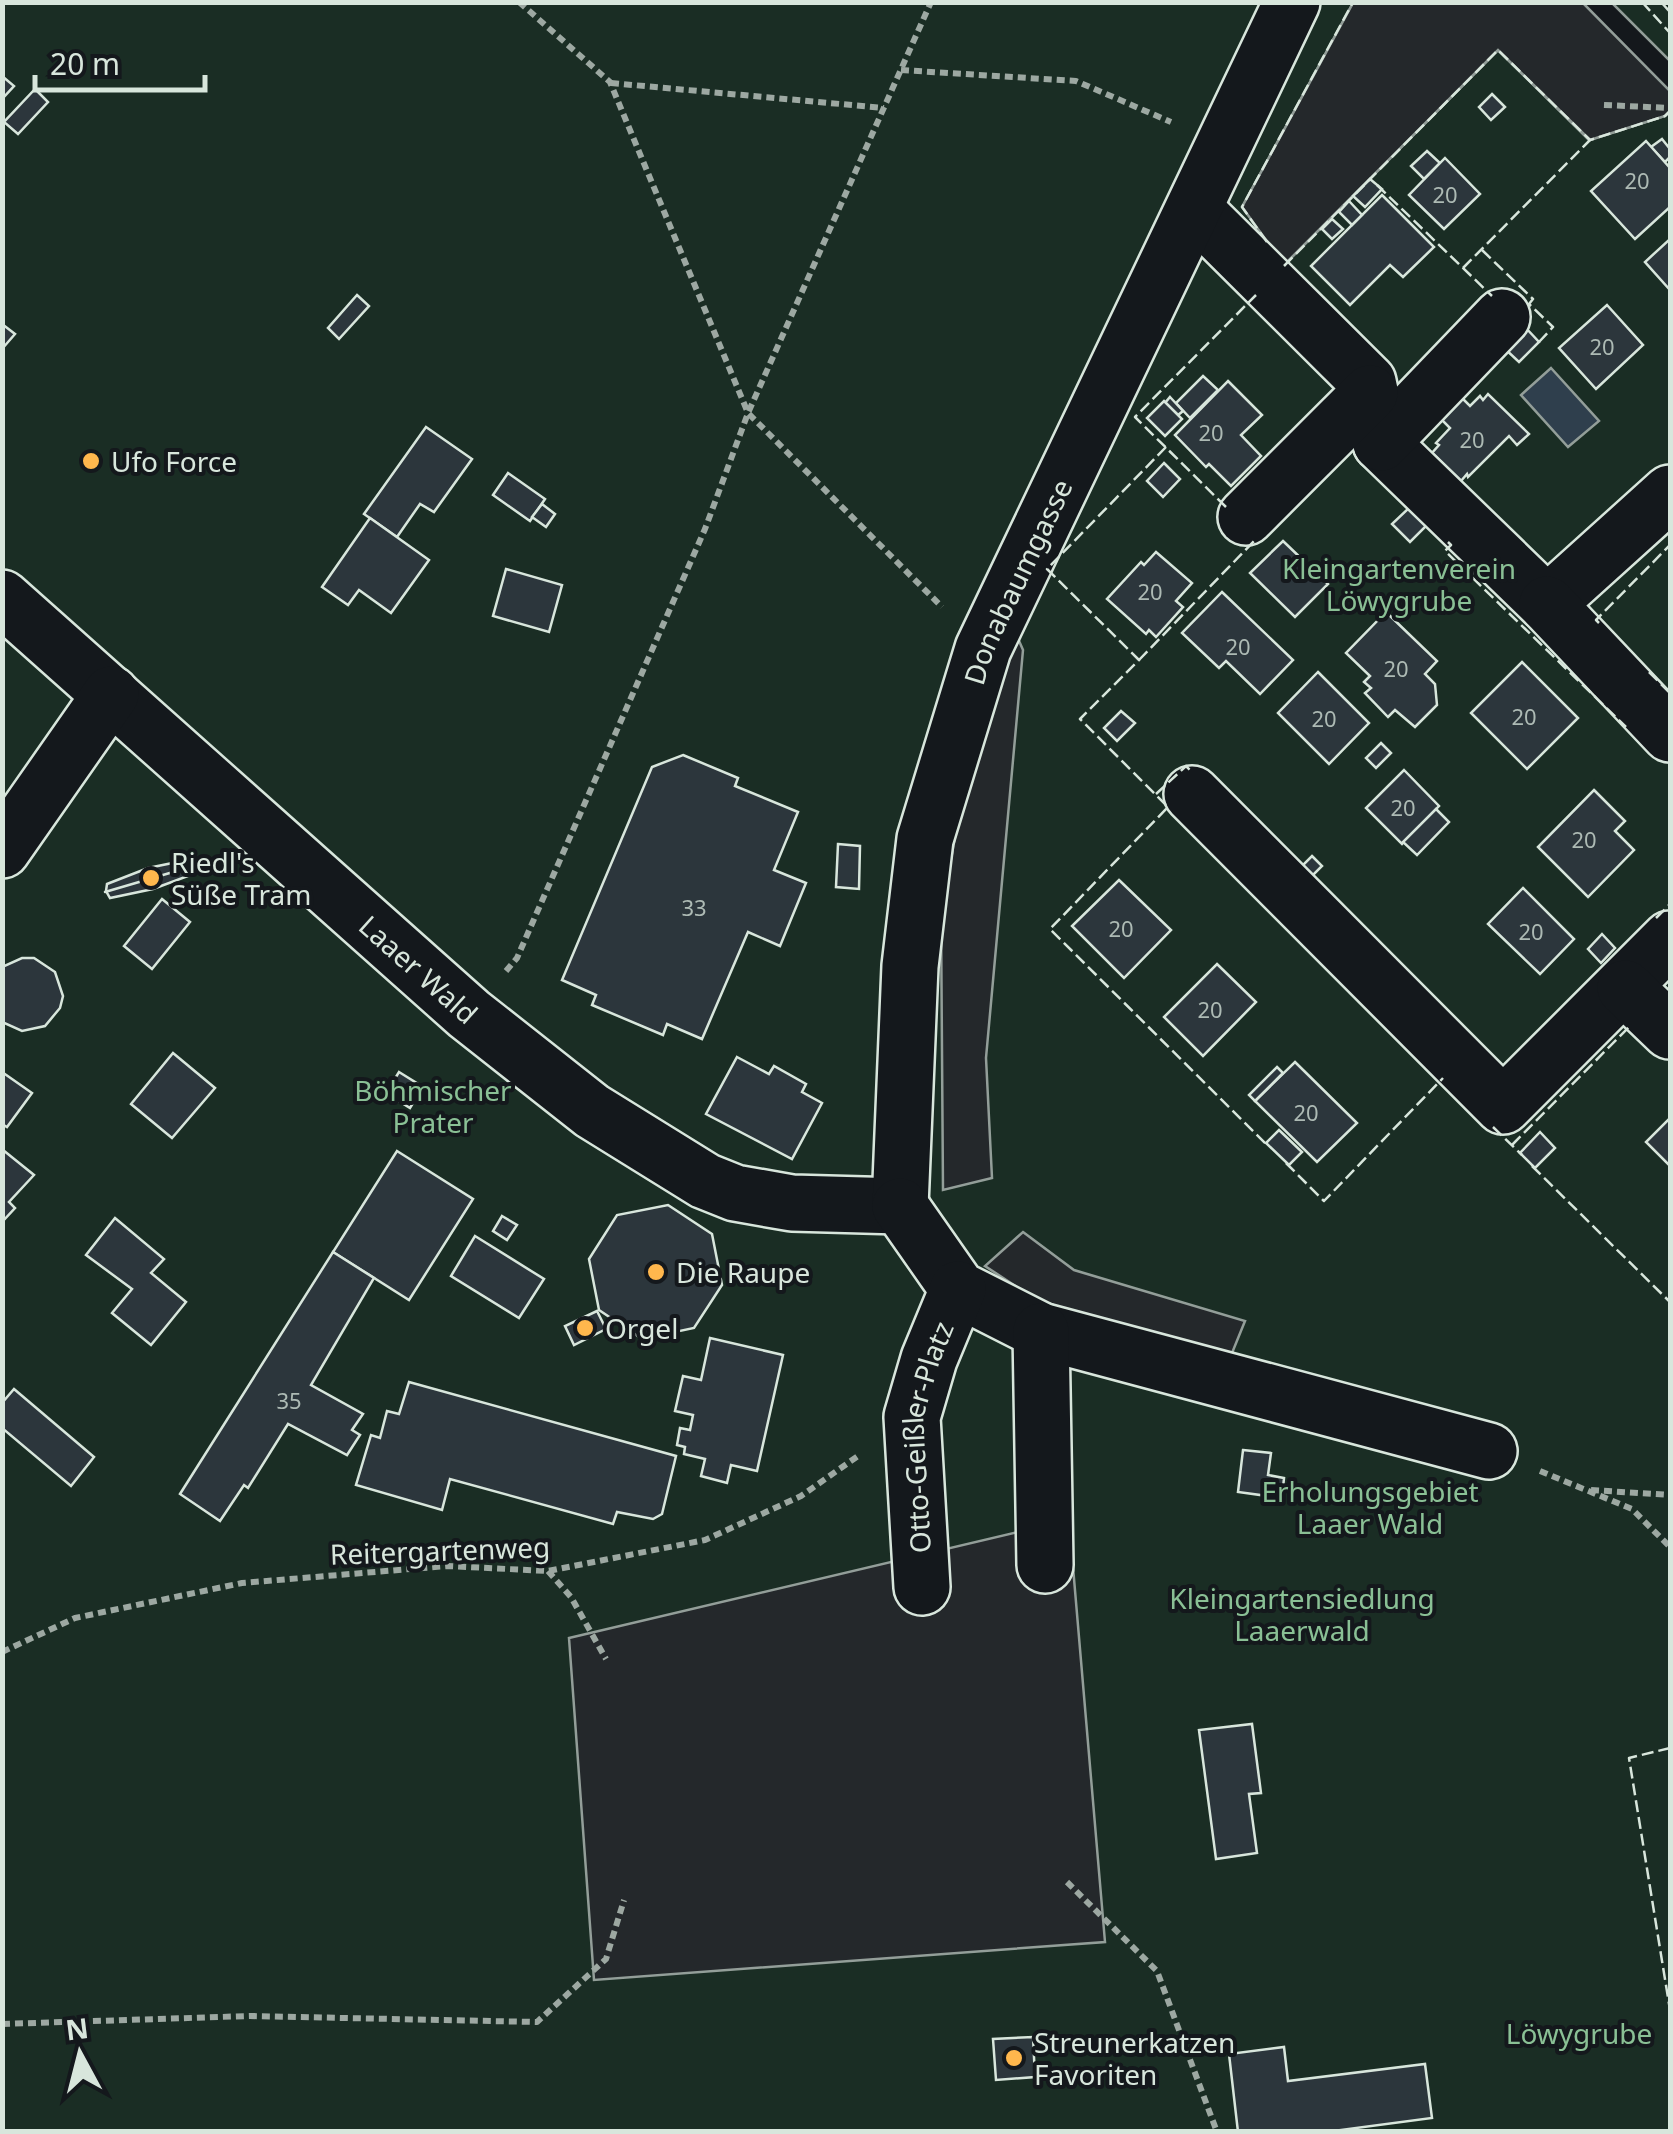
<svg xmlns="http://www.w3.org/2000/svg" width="1673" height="2134" viewBox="0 0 1673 2134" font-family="'Noto Sans',sans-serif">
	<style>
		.green { fill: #1a2d24; stroke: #939e99; stroke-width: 2.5 }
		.parking { fill: #24282b; stroke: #939e99; stroke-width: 2.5 }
		.water { fill: #2f3f4d; stroke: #939e99; stroke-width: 2.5 }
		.building { fill: #2c363c; stroke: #d8e6dc; stroke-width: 2.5 }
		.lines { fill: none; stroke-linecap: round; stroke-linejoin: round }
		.minor-casing { stroke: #d8e6dc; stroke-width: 60 }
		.path { stroke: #9da8a2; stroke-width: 6; stroke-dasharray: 8 5; stroke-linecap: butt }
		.minor { stroke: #14181c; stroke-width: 55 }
		.tram { stroke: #d8e6dc; stroke-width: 2.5 }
		.fence { stroke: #d8e6dc; stroke-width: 2.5; stroke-dasharray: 12 5; stroke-linecap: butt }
		.poi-dot { fill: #ffb74d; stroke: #14181c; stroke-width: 4 }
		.labels { text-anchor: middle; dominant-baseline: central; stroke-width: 8; stroke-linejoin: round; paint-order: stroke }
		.number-label { font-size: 22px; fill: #adbab4 }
		.poi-label { font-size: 28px; fill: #d8e6dc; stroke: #14181c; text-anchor: start }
		.park-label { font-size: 28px; fill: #8ac095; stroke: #14181c }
		.street-label { font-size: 28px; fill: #d8e6dc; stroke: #14181c }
	</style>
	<rect width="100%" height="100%" fill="#14181c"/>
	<g class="green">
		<polygon points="2,3 1353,3 1243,206 1284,265 1498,50 1589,140 1665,116 1670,111 1670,2131 3,2131"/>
		<polygon points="1612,3 1670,3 1670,61"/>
	</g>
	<g class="parking">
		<polygon points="1353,3 1583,3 1670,91 1670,111 1665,116 1590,140 1498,50 1284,265 1242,207"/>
		<polygon points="1013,627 1023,650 986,1058 992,1178 943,1190 941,914 976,722"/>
		<polygon points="1023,1232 1074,1270 1245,1321 1230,1358 1038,1301 985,1266"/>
		<polygon points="1069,1520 1105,1942 594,1980 569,1638"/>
	</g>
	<polygon class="water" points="1551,368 1599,421 1568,447 1521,395"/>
	<g class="building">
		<polygon points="2,76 14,86 2,99"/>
		<polygon points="35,89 48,102 18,134 4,122"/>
		<polygon points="1492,94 1505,107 1491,120 1479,107"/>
		<polygon points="1662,139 1670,149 1670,157 1665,162 1651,147"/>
		<polygon points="1646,141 1670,168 1670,207 1635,239 1591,191"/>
		<polygon points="1427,151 1440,163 1424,179 1411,166"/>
		<polygon points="1445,158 1480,194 1444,229 1409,195"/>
		<polygon points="1370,179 1382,189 1365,207 1353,196"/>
		<polygon points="1382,195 1434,247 1403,277 1390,265 1350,305 1311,266"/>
		<polygon points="1349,201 1362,215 1352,225 1339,212"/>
		<polygon points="1332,219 1343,229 1332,239 1322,229"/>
		<polygon points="1670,239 1670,290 1645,262"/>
		<polygon points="357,295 369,306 339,339 328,328"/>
		<polygon points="1607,305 1643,345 1596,389 1559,348"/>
		<polygon points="2,324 15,334 2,349"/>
		<polygon points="1525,327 1539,342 1519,362 1504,348"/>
		<polygon points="1203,376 1218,390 1190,418 1176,403"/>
		<polygon points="1228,381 1262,415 1241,435 1261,456 1231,486 1209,464 1206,467 1175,435"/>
		<polygon points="1458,394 1470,406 1480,396 1483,400 1488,394 1529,434 1517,445 1509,436 1468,477 1467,474 1461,481 1432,453 1439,445 1436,443 1450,428 1437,415"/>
		<polygon points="1170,397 1183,411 1178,415 1165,403"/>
		<polygon points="1164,401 1182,419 1165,436 1147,418"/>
		<polygon points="426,427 472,459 434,512 420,504 397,537 364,514"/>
		<polygon points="1164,463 1180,479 1163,497 1147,481"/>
		<polygon points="508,473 545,499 530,521 493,495"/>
		<polygon points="542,504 555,514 546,527 532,517"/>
		<polygon points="1410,507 1428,524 1410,542 1392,524"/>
		<polygon points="370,518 429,560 391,613 359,590 348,605 322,587"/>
		<polygon points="1283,541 1328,584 1295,617 1250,573"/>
		<polygon points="1156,552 1192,583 1176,601 1183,607 1156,637 1149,630 1146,634 1107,599 1141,562 1144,565"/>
		<polygon points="506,569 562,585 549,632 493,616"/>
		<polygon points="1222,592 1293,660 1260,694 1226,661 1219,668 1182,633"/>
		<polygon points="1386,612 1437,661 1425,674 1435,684 1437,705 1415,727 1395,710 1388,717 1365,693 1371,688 1364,682 1370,676 1346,653"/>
		<polygon points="1522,662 1578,718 1527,769 1471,713"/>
		<polygon points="1318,672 1369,723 1329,764 1278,713"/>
		<polygon points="1121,711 1135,723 1117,741 1104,728"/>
		<polygon points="1381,743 1391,753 1376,768 1366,758"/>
		<polygon points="683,755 738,778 735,786 798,812 774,870 806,883 780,946 748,932 702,1039 667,1024 663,1035 592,1005 596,995 562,980 652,767"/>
		<polygon points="1404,770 1439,806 1402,844 1366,808"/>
		<polygon points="1594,790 1625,821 1615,831 1634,850 1588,897 1538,847"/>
		<polygon points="1436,809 1449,822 1417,855 1403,842"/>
		<polygon points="838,844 860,846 859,889 836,887"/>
		<polygon points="1312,856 1322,866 1312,876 1302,866"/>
		<polygon points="192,859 196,873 153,889 110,898 106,891 107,884 148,868"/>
		<polygon points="1119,880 1171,930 1124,978 1072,926"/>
		<polygon points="1523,888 1574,939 1540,974 1488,924"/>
		<polygon points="162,899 190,922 152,969 124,946"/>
		<polygon points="1602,934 1615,948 1601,963 1588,949"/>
		<polygon points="22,958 34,958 55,972 63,996 60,1008 45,1026 22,1031 2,1022 2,967"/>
		<polygon points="1217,964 1256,1002 1203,1056 1164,1017"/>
		<polygon points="173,1053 215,1088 172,1138 131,1104"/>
		<polygon points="737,1057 769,1074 774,1066 806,1084 802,1092 822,1103 792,1159 706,1114"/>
		<polygon points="1295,1062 1357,1123 1317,1162 1255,1101"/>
		<polygon points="1277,1067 1283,1073 1255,1101 1249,1095"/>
		<polygon points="2,1072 32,1093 7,1127 2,1124"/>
		<polygon points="399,1072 423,1087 410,1108 386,1093"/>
		<polygon points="1670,1118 1670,1166 1646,1142"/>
		<polygon points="1279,1130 1302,1152 1289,1165 1266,1143"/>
		<polygon points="1540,1132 1555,1148 1535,1168 1520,1153"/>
		<polygon points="3,1150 34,1175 9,1202 15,1208 2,1222"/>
		<polygon points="397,1151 473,1199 409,1300 333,1252"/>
		<polygon points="668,1205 712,1234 722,1285 694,1328 642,1339 599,1310 589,1259 617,1215"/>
		<polygon points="502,1216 517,1225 507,1240 493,1231"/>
		<polygon points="115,1218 164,1259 151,1273 186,1302 151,1345 112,1313 132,1289 86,1255"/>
		<polygon points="475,1236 544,1279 519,1318 451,1276"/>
		<polygon points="333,1252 374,1278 311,1385 363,1414 352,1430 360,1435 347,1455 288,1424 248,1488 244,1485 220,1521 180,1494"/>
		<polygon points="597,1311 606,1329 574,1345 565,1326"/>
		<polygon points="710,1338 783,1355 757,1471 731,1465 727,1483 701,1476 705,1459 684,1454 685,1447 677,1445 680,1428 690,1430 693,1415 675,1411 683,1376 701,1380"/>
		<polygon points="409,1382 676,1456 662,1514 653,1519 617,1512 613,1524 450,1479 442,1510 356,1485 371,1435 380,1438 387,1411 399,1414"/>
		<polygon points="14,1389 94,1457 71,1486 2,1428 2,1403"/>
		<polygon points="1243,1450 1271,1453 1268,1475 1284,1478 1282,1498 1238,1492"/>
		<polygon points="1252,1724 1261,1793 1249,1794 1257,1853 1216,1859 1199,1730"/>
		<polygon points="1033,2037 1035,2077 996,2080 993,2039"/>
		<polygon points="1284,2047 1288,2081 1425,2064 1432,2118 1326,2132 1238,2132 1229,2054"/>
	</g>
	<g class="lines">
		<defs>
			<g id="minor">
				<polyline points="1194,209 1368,382 1381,443 1547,604 1670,493"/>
				<polyline points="1381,443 1502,317"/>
				<polyline points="1246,517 1370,393"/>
				<path id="s1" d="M2,598L469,1014L592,1111L705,1181L735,1193L792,1203L900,1206"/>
				<polyline points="1547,604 1670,734"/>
				<polyline points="1192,794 1503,1106 1670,939"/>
				<polyline points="2,850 111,694"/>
				<polyline points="1625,988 1670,1031"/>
				<path id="s2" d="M900,1206L910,966L925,839L983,649L1292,2"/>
				<polyline points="900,1206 958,1289 1041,1331 1489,1451"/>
				<polyline points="1041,1331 1045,1565"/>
				<path id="s3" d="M922,1587L912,1417L929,1359L958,1289"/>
			</g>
		</defs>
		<use href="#minor" class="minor-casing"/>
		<g class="path">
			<polyline points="519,2 610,82 748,413 942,607"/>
			<polyline points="901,70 1076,81 1171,122"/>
			<polyline points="611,83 884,108"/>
			<polyline points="1604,105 1670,108"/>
			<polyline points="506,971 517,958 705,529 748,413 931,2"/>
			<polyline points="1540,1471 1632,1509 1670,1547"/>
			<polyline points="1591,1490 1670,1495"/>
			<polyline points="548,1571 571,1597 606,1659"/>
			<polyline points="2,1652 75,1618 242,1583 447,1566 548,1571 705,1540 801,1496 858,1456"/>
			<polyline points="1067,1882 1157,1971 1217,2132"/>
			<polyline points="2,2024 250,2016 537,2022 606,1959 624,1900"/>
		</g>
		<use href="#minor" class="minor"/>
		<polyline class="tram" points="105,892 197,865"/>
		<g class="fence">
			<polyline points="1642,2 1670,33"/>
			<polyline points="1661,2 1670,12"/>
			<polyline points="1377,185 1492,296"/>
			<polyline points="1267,242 1242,207 1353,2"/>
			<polyline points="1482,250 1533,299 1529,304 1553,327 1539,342 1536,338"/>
			<polyline points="1284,266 1498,50 1590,140 1665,116 1670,111"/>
			<polyline points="1463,268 1590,140"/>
			<polyline points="1166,447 1047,569 1139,660 1080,719 1168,807 1050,929 1268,1146"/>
			<polyline points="1226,507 1135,417 1256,295"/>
			<polyline points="1448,542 1451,545 1445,551 1626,727"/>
			<polyline points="1599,623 1596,620 1670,545"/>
			<polyline points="1139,660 1257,538"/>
			<polyline points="1649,672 1670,693"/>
			<polyline points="1156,794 1186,766 1193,773"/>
			<polyline points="1656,918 1670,904"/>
			<polyline points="1493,1127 1522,1155"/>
			<polyline points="1512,1145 1631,1025"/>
			<polyline points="1286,1163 1324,1201 1443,1078"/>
			<polyline points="1532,1166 1670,1302"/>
			<polyline points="1670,1748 1629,1758 1670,2010"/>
		</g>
	</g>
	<g class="poi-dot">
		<circle cx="91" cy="461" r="10"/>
		<circle cx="151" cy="878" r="10"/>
		<circle cx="656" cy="1272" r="10"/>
		<circle cx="585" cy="1328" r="10"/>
		<circle cx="1014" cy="2058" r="10"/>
	</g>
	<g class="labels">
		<g class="number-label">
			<text x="1637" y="180">20</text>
			<text x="1445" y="194">20</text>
			<text x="1602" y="346">20</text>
			<text x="1211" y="432">20</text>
			<text x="1472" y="439">20</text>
			<text x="1150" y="591">20</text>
			<text x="1238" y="646">20</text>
			<text x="1396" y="668">20</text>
			<text x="1524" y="716">20</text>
			<text x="1324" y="718">20</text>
			<text x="1403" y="807">20</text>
			<text x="1584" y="839">20</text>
			<text x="694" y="907">33</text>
			<text x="1121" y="928">20</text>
			<text x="1531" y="931">20</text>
			<text x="1210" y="1009">20</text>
			<text x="1306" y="1112">20</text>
			<text x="289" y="1400">35</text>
		</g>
		<g class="poi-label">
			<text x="111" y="461">Ufo Force</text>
			<text x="171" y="862">Riedl's<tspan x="171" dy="32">Süße Tram</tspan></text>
			<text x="676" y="1272">Die Raupe</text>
			<text x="605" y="1328">Orgel</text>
			<text x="1034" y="2042">Streunerkatzen<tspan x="1034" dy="32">Favoriten</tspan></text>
		</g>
		<g class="park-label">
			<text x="1399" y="568">Kleingartenverein<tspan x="1399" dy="32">Löwygrube</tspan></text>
			<text x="433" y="1090">Böhmischer<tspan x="433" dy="32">Prater</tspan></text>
			<text x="1370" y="1491">Erholungsgebiet<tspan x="1370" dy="32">Laaer Wald</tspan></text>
			<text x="1302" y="1598">Kleingartensiedlung<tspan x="1302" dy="32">Laaerwald</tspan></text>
			<text x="1579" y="2033">Löwygrube</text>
		</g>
		<g class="street-label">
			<text stroke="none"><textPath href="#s2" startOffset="642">Donabaumgasse</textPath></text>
			<text stroke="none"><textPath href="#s1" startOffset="558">Laaer Wald</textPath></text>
			<text stroke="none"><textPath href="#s3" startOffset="152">Otto-Geißler-Platz</textPath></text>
			<text transform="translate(440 1550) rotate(-2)">Reitergartenweg</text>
		</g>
	</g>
	<rect width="1673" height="2134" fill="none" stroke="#d8e6dc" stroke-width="10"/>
	<g transform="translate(80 2054) rotate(353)" stroke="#14181c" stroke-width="8" paint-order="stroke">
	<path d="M0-8L18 38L0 25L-18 38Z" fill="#d8e6dc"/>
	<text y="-15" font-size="28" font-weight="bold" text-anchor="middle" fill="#d8e6dc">N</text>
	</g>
	<path d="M35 75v15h170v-15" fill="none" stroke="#d8e6dc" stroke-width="5"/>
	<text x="50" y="75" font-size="30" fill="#d8e6dc" stroke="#14181c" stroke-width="8" paint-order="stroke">20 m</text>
</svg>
